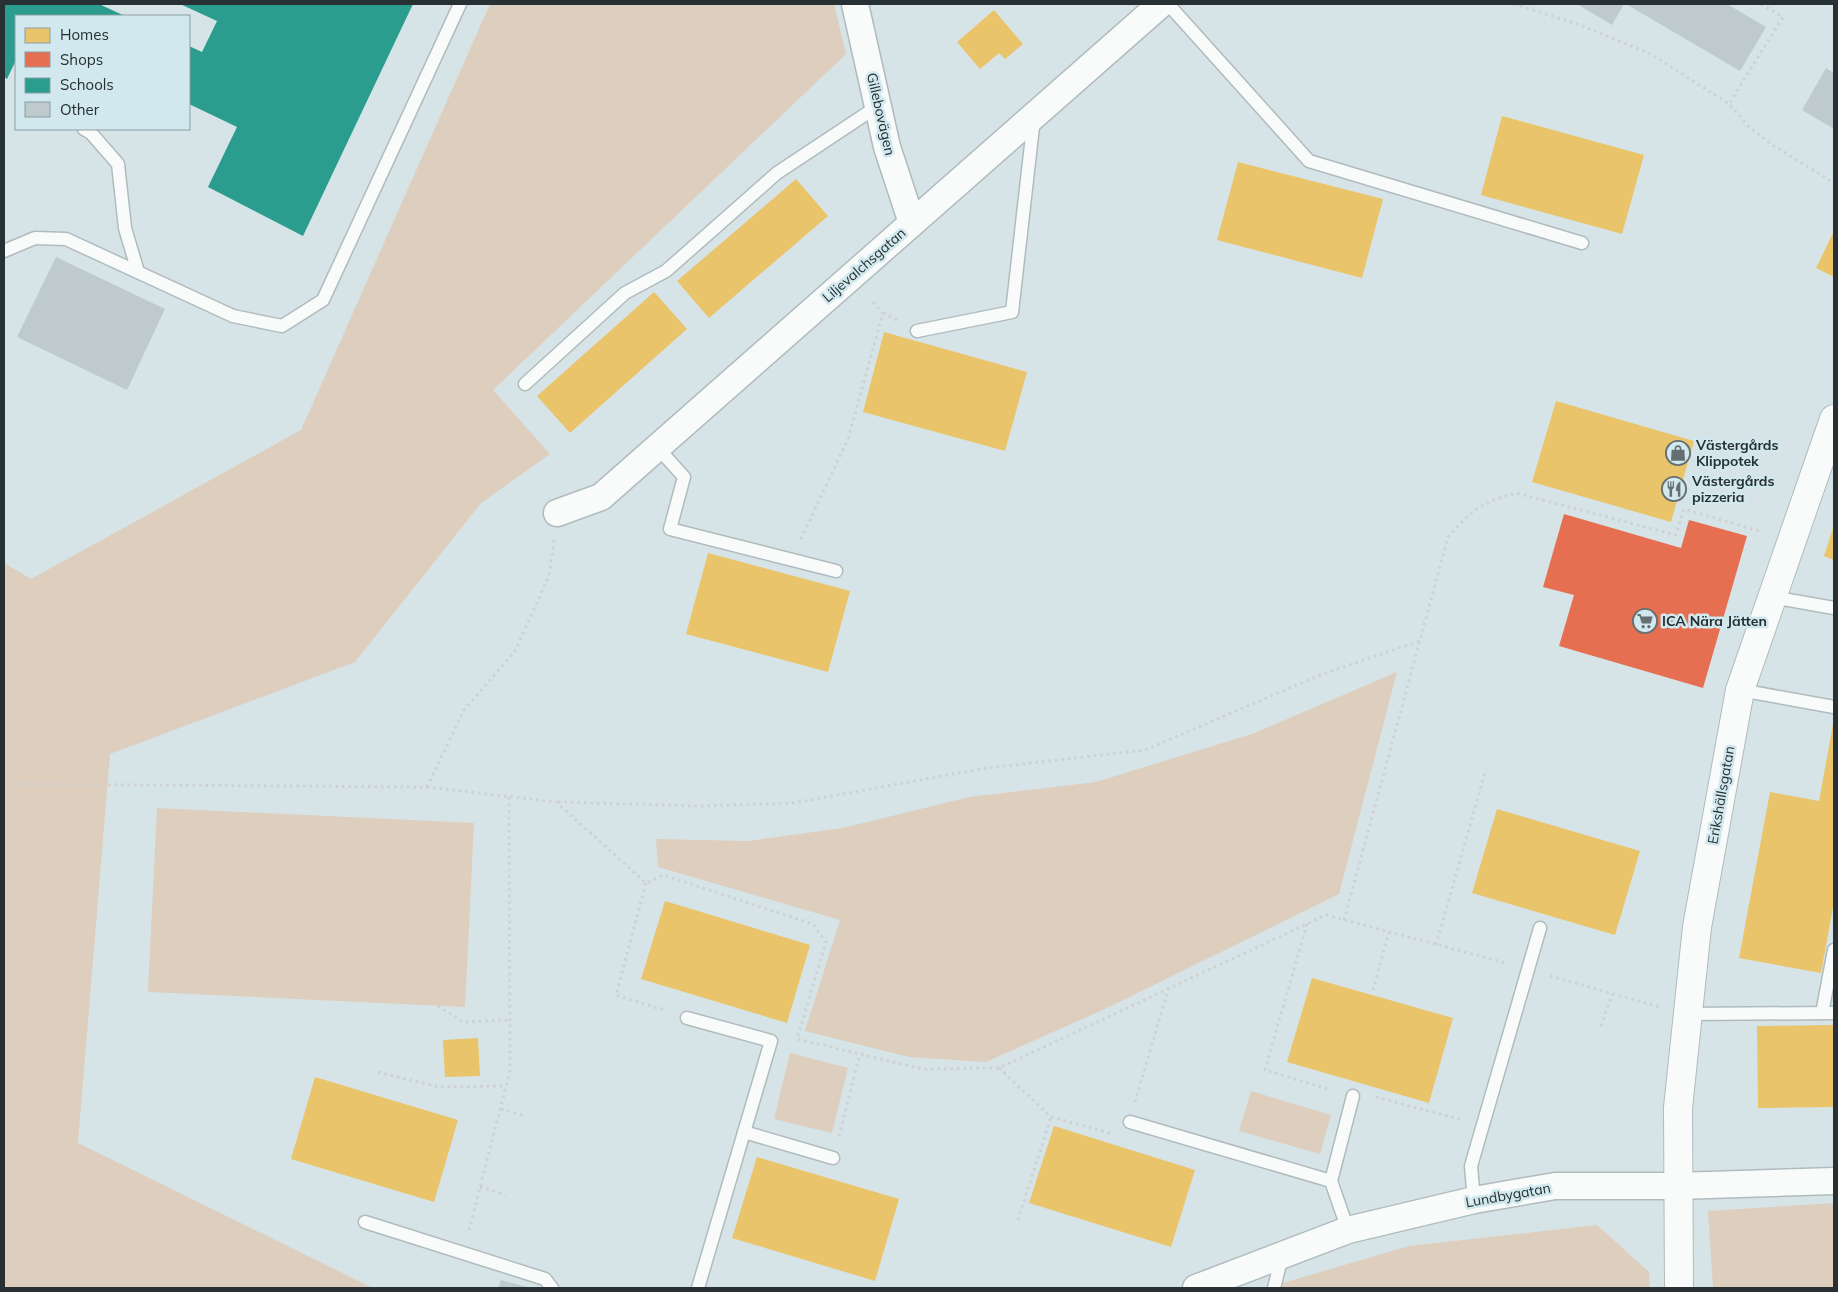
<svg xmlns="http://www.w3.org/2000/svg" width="1838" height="1292" viewBox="0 0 1838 1292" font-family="Mulish,sans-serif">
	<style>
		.green { fill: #decebe }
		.homes { fill: #e9c46a }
		.shops { fill: #e76f51 }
		.schools { fill: #2a9d8f }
		.building { fill: #bfcacc }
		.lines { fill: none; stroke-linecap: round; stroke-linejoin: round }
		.service-casing { stroke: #b0bbbe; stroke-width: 15 }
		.minor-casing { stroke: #b0bbbe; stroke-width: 29 }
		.tertiary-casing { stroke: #b0bbbe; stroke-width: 30 }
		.path { stroke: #ced1d2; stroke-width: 3; stroke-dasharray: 2.5 4; stroke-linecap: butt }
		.service { stroke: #f9fbfb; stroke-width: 12 }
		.minor { stroke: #f9fbfb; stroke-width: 26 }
		.tertiary { stroke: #f9fbfb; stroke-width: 28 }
		.labels { text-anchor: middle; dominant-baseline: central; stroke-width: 5; stroke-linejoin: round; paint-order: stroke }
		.street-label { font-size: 14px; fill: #273032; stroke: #d0e8ee }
		.poi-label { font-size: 14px; font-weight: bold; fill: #273032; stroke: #d0e8ee; text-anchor: start }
	</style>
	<rect width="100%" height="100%" fill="#d7e4e7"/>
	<g class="green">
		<polygon points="490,4 834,4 846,54 493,390 550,454 481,503 355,662 110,754 78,1143 373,1288 4,1288 4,563 31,579 301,430"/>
		<polygon points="1397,672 1339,894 1107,1008 986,1062 909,1057 805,1031 840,920 658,867 656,839 748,841 843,828 969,797 1096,782 1252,734"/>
		<polygon points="157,808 474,823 465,1007 148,992"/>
		<polygon points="790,1053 848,1068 832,1133 774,1119"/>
		<polygon points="1251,1091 1331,1115 1320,1154 1239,1131"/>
		<polygon points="1834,1203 1834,1288 1713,1288 1708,1211"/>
		<polygon points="1597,1225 1649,1272 1650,1288 1266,1288 1409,1246"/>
	</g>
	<g class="homes">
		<polygon points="994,10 1023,44 1005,59 999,53 980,69 957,42"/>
		<polygon points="1502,116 1644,155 1622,234 1481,195"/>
		<polygon points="1238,162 1383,199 1362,278 1217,240"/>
		<polygon points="796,179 828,216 709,318 677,281"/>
		<polygon points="1834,231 1834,277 1816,268"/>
		<polygon points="654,292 687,329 570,433 537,396"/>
		<polygon points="884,332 1027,372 1005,451 863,412"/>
		<polygon points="1556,401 1694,441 1671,522 1532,482"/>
		<polygon points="1834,525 1834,560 1824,556"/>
		<polygon points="708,553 850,591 828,672 686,634"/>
		<polygon points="1833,724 1834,902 1821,973 1739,958 1770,792 1819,801"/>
		<polygon points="1497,809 1640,851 1615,935 1472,893"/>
		<polygon points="665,901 810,945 787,1023 641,979"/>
		<polygon points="1312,978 1453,1018 1429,1103 1287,1062"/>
		<polygon points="1834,1025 1834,1107 1758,1108 1757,1026"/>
		<polygon points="478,1038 480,1076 445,1077 443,1040"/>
		<polygon points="315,1077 458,1120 434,1202 291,1159"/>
		<polygon points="1054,1126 1195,1170 1171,1247 1029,1203"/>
		<polygon points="757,1157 899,1199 875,1281 732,1238"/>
	</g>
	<polygon class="shops" points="1564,514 1681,548 1689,520 1747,536 1703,688 1559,646 1574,595 1543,587"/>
	<g class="schools">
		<polygon points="4,4 99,4 125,16 16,16 16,60 7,79 4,77"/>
		<polygon points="180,4 413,4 303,236 208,187 237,127 189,104 189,46 202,52 217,21"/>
	</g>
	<g class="building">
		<polygon points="1577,4 1624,4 1612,25"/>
		<polygon points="1626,4 1727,4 1766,27 1740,71"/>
		<polygon points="1826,68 1834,73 1834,129 1802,110"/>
		<polygon points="56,257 165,309 127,390 17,337"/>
		<polygon points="501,1280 531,1288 498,1288"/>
	</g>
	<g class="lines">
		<defs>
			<g id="service">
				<polyline points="1168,4 1309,161 1582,243"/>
				<polyline points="84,129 91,133 118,164 125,228 138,272"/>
				<polyline points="4,251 35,238 66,239 233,316 282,326 323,300 460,4"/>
				<polyline points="917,331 1012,312 1034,118"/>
				<polyline points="525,384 625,293 666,271 777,173 878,106"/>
				<polyline points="657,447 684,477 670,529 836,571"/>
				<polyline points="1772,597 1834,608"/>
				<polyline points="1740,690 1834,707"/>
				<polyline points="1822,1013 1834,950"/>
				<polyline points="1687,1014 1834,1013"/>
				<polyline points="687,1018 771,1041 698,1288"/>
				<polyline points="1130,1122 1331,1181 1348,1230"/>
				<polyline points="744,1132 833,1158"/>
				<polyline points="1331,1181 1353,1096"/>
				<polyline points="1474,1200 1471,1166 1540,928"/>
				<polyline points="365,1222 545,1279 552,1288"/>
				<polyline points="1274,1288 1282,1256"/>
			</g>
			<g id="minor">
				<polyline points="855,4 887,147 912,223"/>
				<polyline points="557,513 601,497 1161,4"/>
				<polyline points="1196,1288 1348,1230 1474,1200 1555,1186 1677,1186 1834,1181"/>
			</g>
			<polyline id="tertiary" points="1679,1288 1678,1108 1697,927 1740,690 1834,419"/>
		</defs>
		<use href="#service" class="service-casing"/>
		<use href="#minor" class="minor-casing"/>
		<use href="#tertiary" class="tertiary-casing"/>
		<g class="path">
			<polyline points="1514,4 1580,25 1651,54 1729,104"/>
			<polyline points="1761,4 1783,17 1729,104 1749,127 1771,144 1834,183"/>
			<polyline points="883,313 897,320"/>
			<polyline points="801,539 848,439 883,313 871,300"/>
			<polyline points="4,784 427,787 556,802 646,883 663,875 813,924 826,942 797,1039 922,1069 999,1068 1326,915 1506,963"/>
			<polyline points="427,787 464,710 515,651 549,576 554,540"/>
			<polyline points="558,802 701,806 793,803 987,768 1145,750 1320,675 1420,641"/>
			<polyline points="646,883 616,995 667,1011"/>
			<path d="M1344,920L1448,537C1472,510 1481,502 1516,493L1676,535L1684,509L1759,531"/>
			<polyline points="1307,924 1265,1070 1331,1090"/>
			<polyline points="1436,945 1486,769"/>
			<polyline points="1550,976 1660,1007"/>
			<polyline points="1373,990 1389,932"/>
			<polyline points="438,1006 463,1022 509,1020"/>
			<polyline points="1601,1026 1612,994"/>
			<polyline points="999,1068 1051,1117 1110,1133"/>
			<polyline points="378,1072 439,1087 506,1086"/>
			<polyline points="1376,1097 1462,1120"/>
			<polyline points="1135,1102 1168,990"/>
			<polyline points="501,1109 526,1116"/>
			<polyline points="839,1136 860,1054"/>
			<polyline points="480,1187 506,1195"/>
			<polyline points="1018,1220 1051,1117"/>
			<polyline points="469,1230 510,1071 509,796"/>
		</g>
		<use href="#service" class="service"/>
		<use href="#minor" class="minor"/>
		<use href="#tertiary" class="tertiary"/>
	</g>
	<defs>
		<symbol id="shop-ring" viewBox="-11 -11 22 22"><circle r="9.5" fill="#d0e8ee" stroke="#656f71" stroke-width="1.5"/><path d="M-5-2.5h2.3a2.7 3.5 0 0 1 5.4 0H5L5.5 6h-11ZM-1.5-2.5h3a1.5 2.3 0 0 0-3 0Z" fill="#656f71"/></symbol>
		<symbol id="restaurant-ring" viewBox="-11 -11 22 22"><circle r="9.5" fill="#d0e8ee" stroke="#656f71" stroke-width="1.5"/><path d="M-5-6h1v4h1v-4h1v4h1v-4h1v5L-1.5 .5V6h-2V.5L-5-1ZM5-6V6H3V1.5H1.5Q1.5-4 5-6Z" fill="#656f71"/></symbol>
		<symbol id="supermarket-ring" viewBox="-11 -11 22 22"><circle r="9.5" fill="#d0e8ee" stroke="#656f71" stroke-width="1.5"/><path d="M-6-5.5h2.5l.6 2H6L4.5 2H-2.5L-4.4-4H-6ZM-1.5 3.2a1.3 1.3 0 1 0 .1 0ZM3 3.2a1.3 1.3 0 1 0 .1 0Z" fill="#656f71"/></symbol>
	</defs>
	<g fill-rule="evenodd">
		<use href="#shop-ring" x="1664" y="439" width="28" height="28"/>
		<use href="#restaurant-ring" x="1660" y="475" width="28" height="28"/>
		<use href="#supermarket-ring" x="1631" y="607" width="28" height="28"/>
	</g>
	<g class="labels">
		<g class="street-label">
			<text transform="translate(881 114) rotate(77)">Gillebovägen</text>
			<text transform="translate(864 265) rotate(-41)">Liljevalchsgatan</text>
			<text transform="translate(1721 795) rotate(-80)">Erikshällsgatan</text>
			<text transform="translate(1508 1195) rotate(-10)">Lundbygatan</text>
		</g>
		<g class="poi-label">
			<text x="1696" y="445">Västergårds<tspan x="1696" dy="16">Klippotek</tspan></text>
			<text x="1692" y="481">Västergårds<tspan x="1692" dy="16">pizzeria</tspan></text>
			<text x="1662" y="621">ICA Nära Jätten</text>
		</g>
	</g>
	<rect width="1838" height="1292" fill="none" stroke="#273032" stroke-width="10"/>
	<rect x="15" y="15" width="175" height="115" fill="#d0e8ee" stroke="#8c9ea3"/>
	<rect x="25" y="28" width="25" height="15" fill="#e9c46a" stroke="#8c9ea3"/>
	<text x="60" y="40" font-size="15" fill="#273032">Homes</text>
	<rect x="25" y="52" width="25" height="15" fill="#e76f51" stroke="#8c9ea3"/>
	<text x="60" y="65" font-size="15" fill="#273032">Shops</text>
	<rect x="25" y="78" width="25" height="15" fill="#2a9d8f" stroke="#8c9ea3"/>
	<text x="60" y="90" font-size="15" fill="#273032">Schools</text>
	<rect x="25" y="102" width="25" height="15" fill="#bfcacc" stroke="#8c9ea3"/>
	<text x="60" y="115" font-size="15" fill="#273032">Other</text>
</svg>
